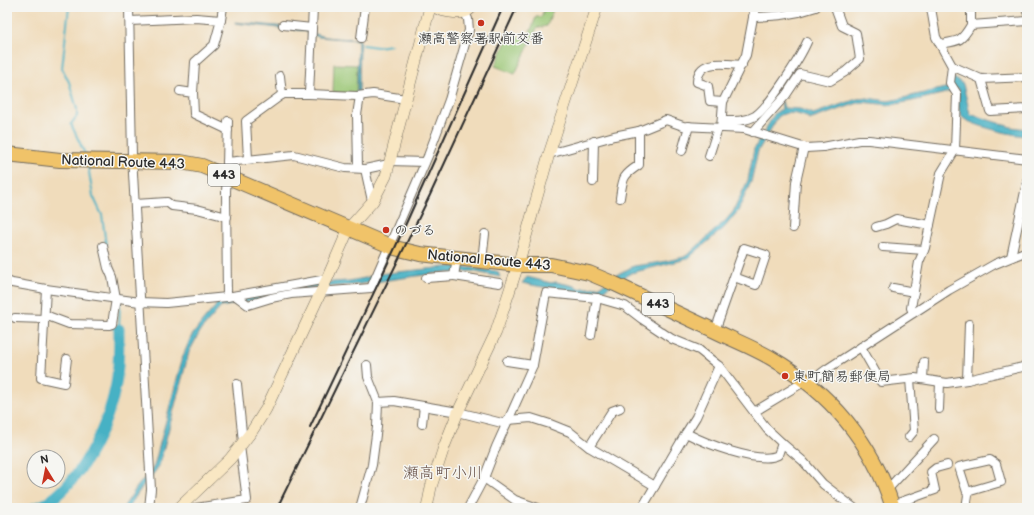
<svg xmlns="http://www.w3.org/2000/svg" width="1034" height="515" viewBox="0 0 1034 515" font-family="'Balsamiq Sans','Klee One',sans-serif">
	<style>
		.green { fill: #9ac673; stroke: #62784f }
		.water { fill: #46b1c4; stroke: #386e78 }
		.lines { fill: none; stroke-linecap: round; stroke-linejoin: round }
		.stream { stroke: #46b1c4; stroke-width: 2 }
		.river { stroke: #46b1c4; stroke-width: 11 }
		.street-casing { stroke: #70695d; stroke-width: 10 }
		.secondary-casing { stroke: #70695d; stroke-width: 12 }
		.highway-casing { stroke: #70695d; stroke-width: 16 }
		.street { stroke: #fff; stroke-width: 8 }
		.secondary { stroke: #f9e7c3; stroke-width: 11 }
		.highway { stroke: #f0c369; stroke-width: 14 }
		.rail { stroke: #2b2b2b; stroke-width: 2 }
		.poi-dot { fill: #c8321e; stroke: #f6f6f2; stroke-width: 1.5 }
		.labels { text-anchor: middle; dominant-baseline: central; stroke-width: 3; stroke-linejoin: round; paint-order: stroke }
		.shield { fill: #f6f6f2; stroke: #686867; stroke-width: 1 }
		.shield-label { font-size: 13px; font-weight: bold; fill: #2b2b2b }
		.poi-label { font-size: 14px; fill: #2b2b2b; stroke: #f6f6f2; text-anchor: start }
		.street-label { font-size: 14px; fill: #2b2b2b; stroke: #f6f6f2 }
		.quarter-label { font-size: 16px; fill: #69534a; stroke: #f6f6f2 }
	</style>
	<rect width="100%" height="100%" fill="#f6f6f2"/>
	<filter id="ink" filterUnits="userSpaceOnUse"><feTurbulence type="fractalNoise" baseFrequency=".025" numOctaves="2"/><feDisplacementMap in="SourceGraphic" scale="8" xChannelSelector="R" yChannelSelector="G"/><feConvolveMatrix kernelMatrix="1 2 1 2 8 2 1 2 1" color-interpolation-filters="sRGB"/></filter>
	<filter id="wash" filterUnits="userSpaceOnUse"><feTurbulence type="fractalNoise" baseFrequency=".012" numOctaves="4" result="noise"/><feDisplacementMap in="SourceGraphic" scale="16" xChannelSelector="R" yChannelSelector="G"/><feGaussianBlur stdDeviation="0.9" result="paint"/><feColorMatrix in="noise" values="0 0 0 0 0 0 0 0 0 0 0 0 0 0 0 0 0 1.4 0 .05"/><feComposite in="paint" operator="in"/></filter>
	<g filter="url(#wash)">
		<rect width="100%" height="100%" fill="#f0dcbb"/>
		<g class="green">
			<polygon points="545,7 554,7 547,26 537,28 515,74 495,66 510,33 527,40 536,17 541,17"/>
			<polygon points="334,64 357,65 356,94 333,92"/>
		</g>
		<g class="water">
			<path d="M235,22L306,29C321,40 342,38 359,39L360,41L359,94H357L358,40L318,37L305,31L235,23Z"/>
			<path d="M954,78L963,84L970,114L1011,127L1027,129V136C1015,136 969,125 962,117C957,110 959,97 959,89L957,88L954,91L917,100L891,105L861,102L809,120V118C799,114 787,110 778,117L758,151L751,182L738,211L724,228L687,259L631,273L595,295L537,286L522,283L527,277L551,283L556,282L575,286L579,289L583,288H589L600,286L618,274L634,266L662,262L684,257L690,253L726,220L733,212L748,180L754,149L775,113L782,109L781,101H782L784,108L800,109L813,114L857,99L867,98L888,101L899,99L949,87Z"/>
			<polygon points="456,266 496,271 498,272 500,277 471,271 451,273 445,272 353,285 310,288 310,290 221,307 201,330 189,352 159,466 154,473 144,484 128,508 123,508 137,487 151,470 154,466 183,356 191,337 202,322 215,307 217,302 315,283 349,281 365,278 378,274"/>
		</g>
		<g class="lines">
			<g class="stream">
				<polyline points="69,7 62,68 69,82 77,109 77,116 71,124 85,154"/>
				<polyline points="363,45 377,47 391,45"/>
				<polyline points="88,166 93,196 102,215 106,245"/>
				<polyline points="117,284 120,297"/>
				<polyline points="7,315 14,317"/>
				<polyline points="111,328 119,329 120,301"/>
			</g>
			<path class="river" d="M34,508C40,506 46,504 51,500C84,476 109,423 116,384C119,366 119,347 119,329"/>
		</g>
	</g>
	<g filter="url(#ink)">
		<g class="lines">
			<defs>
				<g id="street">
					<polyline points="129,7 132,156 151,489 149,508"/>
					<polyline points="971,7 971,25 1027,21"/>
					<polyline points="1026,7 1027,12"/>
					<path d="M753,17C777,16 793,15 816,7"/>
					<polyline points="130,21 196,18 221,20"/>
					<polyline points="283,25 312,28"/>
					<polyline points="361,38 365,7"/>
					<path d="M940,44C959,41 961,42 971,25"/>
					<polyline points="952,66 981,79 1027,77"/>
					<polyline points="280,76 282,95"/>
					<polyline points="981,79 990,111 1027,109"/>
					<polyline points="180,91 193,93 194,114 228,130"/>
					<polyline points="193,93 195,62 214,45 221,20 223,7"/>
					<polyline points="309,94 313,7"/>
					<path d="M723,102L710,101L708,86L697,82C698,58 725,64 742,65"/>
					<path d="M722,121C733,121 745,122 755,116C769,107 800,58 807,42"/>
					<polyline points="721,128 723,102 746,55 755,7"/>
					<polyline points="753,132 786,95 800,74 830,81 845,72 860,59 856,33 842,26 835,7"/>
					<polyline points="682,151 689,126"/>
					<polyline points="549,154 614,136 639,131 666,120 683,126 744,129 806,148 823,147 859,140 869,140 1027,159"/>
					<polyline points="709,156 718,128"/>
					<polyline points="248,159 246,121 283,94 309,94 357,96 373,94 406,99"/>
					<polyline points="390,161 425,162"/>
					<polyline points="227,162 294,155 345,168 365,169 389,164"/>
					<polyline points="227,166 228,121"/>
					<polyline points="358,168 357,115 360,96"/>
					<polyline points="365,169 372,201"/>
					<polyline points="593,182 594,141"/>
					<path d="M620,198C623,178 622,176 639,165V131"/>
					<polyline points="135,204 167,202 172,206 197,209 227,217"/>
					<polyline points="876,227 886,224 896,219 930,225"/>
					<polyline points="793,228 796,182 804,147"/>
					<polyline points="883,247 924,250"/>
					<polyline points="1011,257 1027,182"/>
					<polyline points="482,261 485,234"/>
					<polyline points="454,276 499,283"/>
					<polyline points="426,278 454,276 457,258"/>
					<polyline points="7,281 12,283 46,289 140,302 166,303 227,297 327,279"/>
					<polyline points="893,288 914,292"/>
					<polyline points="46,289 41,378 64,383 67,359"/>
					<polyline points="236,296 248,305 271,298 291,294 371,288 428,156 449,100 469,30 468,19 465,13"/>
					<polyline points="227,297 226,191 227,176"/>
					<polyline points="597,298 625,306 642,319 672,339 699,350 719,366"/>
					<polyline points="913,313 911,308 919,262 925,248 941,173 955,150 957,94 950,83 952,66 936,37 931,8 932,7"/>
					<polyline points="45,315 69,324 109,325 112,324 116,299 112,277 108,268 103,246"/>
					<polyline points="15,318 45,319"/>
					<polyline points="715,331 744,248 766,255 756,285 734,277"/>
					<polyline points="861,347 881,382 915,378 947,383 967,380 1027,366"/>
					<polyline points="507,361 533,365"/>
					<polyline points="367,365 368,377 378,402"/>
					<polyline points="923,379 924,362"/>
					<polyline points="967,380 969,324"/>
					<polyline points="237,384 243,442"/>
					<polyline points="939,409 940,382"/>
					<polyline points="508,420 531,418 550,424 570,432 589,447 655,486"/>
					<polyline points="422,424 424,406"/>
					<polyline points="686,433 696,417 719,366 754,412"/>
					<polyline points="909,437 914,431 910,379"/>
					<polyline points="782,443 803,461 823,484 854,508"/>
					<polyline points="589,447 612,411 620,408"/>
					<polyline points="484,478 515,500 538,508"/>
					<polyline points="887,490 934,439"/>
					<polyline points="892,505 935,490 931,472 936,468 947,465"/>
					<polyline points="196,508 247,500 240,446"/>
					<polyline points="360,508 372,465 377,427 378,402 394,401 458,412 506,424"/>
					<polyline points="468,508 484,478 496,447 533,365 546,293 597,298 591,335"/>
					<path d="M642,508L686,433C705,443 759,465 778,455L782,443L767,429L754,412L802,383H808L827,369L949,290L995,264L1027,251"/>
					<polyline points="966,508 968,495 967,492 959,467 990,460 996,464 1001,482 967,492"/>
				</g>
				<g id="secondary">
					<path d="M434,7C443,12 466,17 472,7"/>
					<polyline points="179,508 230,459 252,431 266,409 327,279 349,228 373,201 386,176 430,7"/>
					<polyline points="427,508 431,487 444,447 458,412 496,332 518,265 549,154 597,7"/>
				</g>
				<path id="highway" d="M7,154L60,160L181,162L202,166L395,248L420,254L518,265H551L589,273L615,284C647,299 679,314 711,329C731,339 752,347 771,358C830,392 873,443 893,508"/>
			</defs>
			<use href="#street" class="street-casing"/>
			<use href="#secondary" class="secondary-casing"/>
			<use href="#highway" class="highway-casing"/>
			<use href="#street" class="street"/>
			<use href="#secondary" class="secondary"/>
			<use href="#highway" class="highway"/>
			<g class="rail">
				<polyline points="310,427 395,248 503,7"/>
				<polyline points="277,508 430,195 517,7"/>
			</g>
		</g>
	</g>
	<g class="poi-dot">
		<circle cx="481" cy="23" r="4"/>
		<circle cx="386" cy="230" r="4"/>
		<circle cx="785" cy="376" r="4"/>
	</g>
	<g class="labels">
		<g class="shield">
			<rect x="208" y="164" width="32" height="22" rx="3"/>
			<rect x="642" y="293" width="32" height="22" rx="3"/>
		</g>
		<g class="shield-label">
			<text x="224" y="175">443</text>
			<text x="658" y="304">443</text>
		</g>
		<g class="poi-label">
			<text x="481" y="38" text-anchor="middle">瀬高警察署駅前交番</text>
			<text x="394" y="230">のづる</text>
			<text x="793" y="376">東町簡易郵便局</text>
		</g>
		<g class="street-label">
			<text transform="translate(123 162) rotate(2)">National Route 443</text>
			<text transform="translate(489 260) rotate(5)">National Route 443</text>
		</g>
		<g class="quarter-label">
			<text x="443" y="473">瀬高町小川</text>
		</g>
	</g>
	<rect width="1034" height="515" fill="none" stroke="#f6f6f2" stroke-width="24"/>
	<g transform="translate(46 469) rotate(350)"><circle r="19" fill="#f6f6f2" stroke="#a5a5a2"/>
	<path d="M0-3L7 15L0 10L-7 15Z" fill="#c8321e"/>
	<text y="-6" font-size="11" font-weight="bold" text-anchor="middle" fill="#2b2b2b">N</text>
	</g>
</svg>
